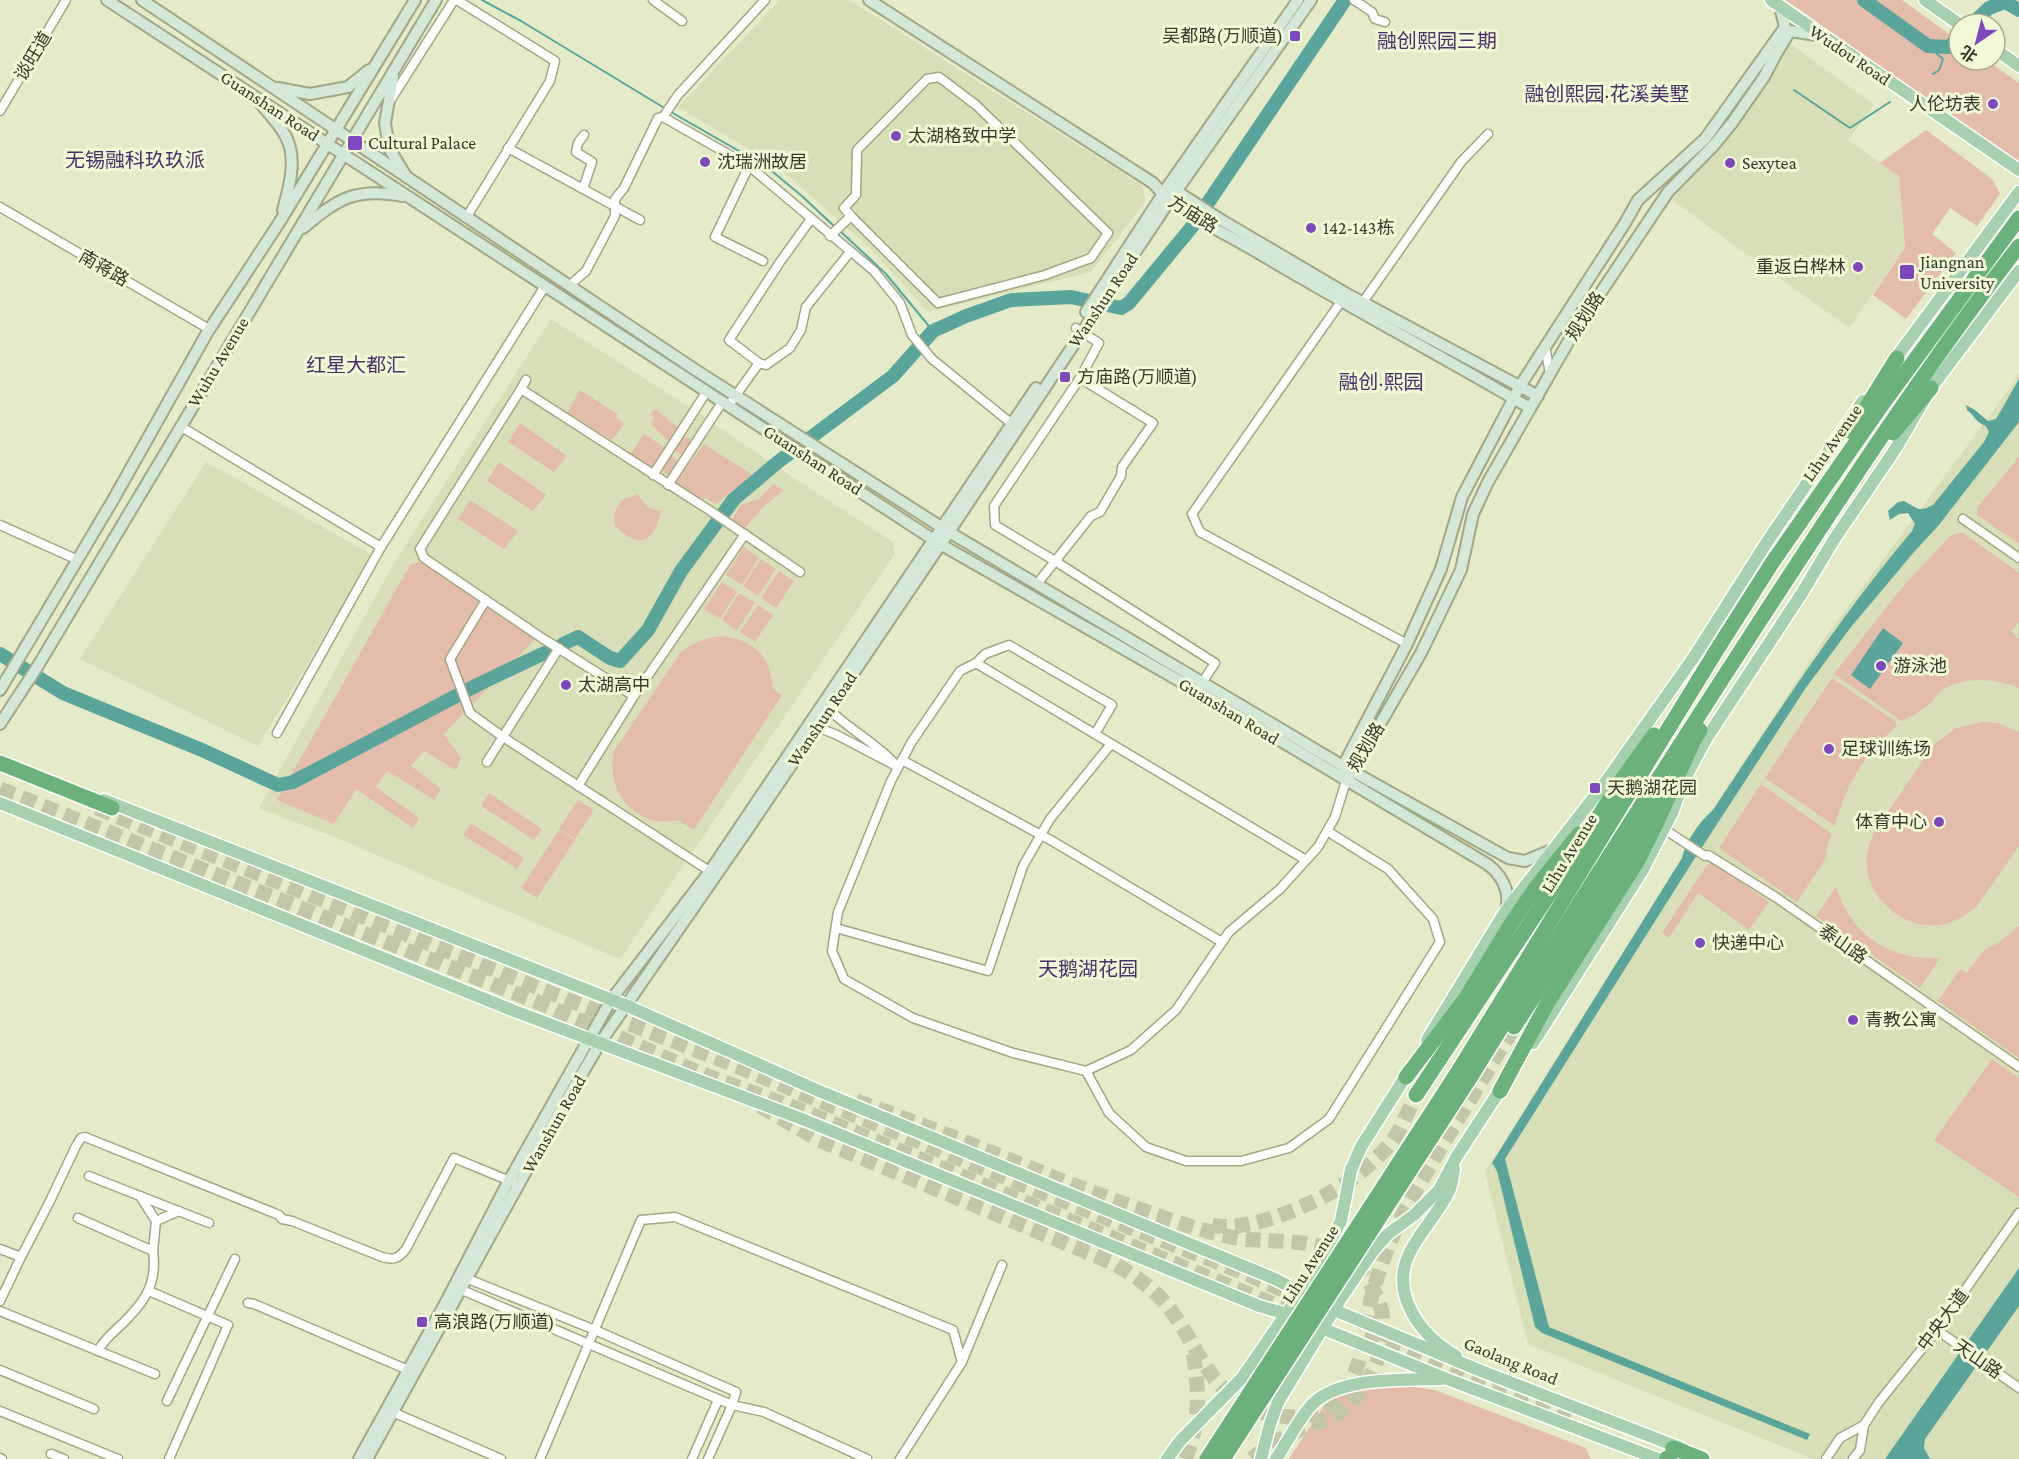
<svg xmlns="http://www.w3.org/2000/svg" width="2019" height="1459" viewBox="0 0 2019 1459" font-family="'Crimson Pro','Noto Sans SC',serif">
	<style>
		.built { fill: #d8dfb6 }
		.green { fill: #e4bcaa }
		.water { fill: #59a59c }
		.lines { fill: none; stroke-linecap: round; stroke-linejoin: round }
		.stream { stroke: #59a59c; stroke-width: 2 }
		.river { stroke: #59a59c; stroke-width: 14 }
		.highway-tunnel { stroke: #c2c7aa; stroke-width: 15; stroke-dasharray: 15 8; stroke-linecap: butt }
		.street-casing { stroke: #a1a687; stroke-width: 11 }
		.secondary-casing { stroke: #a1a687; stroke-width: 14 }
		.primary-casing { stroke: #fff; stroke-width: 15 }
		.highway-casing { stroke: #fff; stroke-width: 18 }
		.street { stroke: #fff; stroke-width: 8 }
		.secondary { stroke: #d3e8d8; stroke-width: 10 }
		.primary { stroke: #a6d0b0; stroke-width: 12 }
		.highway { stroke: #6bb17c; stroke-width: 15 }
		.highway-bridge-casing { stroke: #fff; stroke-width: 18; stroke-linecap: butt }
		.highway-bridge { stroke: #6bb17c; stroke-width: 15 }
		.poi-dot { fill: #7d47be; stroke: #f2f9d6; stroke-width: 2 }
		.labels { text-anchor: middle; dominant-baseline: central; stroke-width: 6; stroke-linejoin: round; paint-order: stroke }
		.poi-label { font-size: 18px; fill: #37392c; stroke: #f2f9d6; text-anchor: start }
		.street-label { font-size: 18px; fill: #37392c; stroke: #f2f9d6 }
		.neighbourhood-label { font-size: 20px; fill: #49306b; stroke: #f2f9d6 }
	</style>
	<rect width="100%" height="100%" fill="#e5ebc9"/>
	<g class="built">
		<polygon points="780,0 849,0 1143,186 1145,202 1091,272 928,312 871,249 777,166 678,107"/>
		<polygon points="1787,41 1874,105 1848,140 1899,176 1905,248 1849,328 1672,200 1722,140"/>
		<polygon points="551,319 697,412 789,475 893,542 895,554 620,959 344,841 259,808 394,563"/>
		<polygon points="2019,373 2019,1459 1813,1459 1528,1344 1485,1172 1721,796 1827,635 2008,391"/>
		<polygon points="206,462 373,555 258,746 80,659"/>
	</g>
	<g class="green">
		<polygon points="1786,0 1902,0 1959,41 1959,60 1986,60 2019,83 2019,163 1922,97"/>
		<polygon points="1926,130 1992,179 2000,194 1977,226 1950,208 1932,234 1956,253 1906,319 1873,295 1905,248 1899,176 1880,163"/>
		<polygon points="580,390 617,414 617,418 624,424 612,440 567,413"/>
		<polygon points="655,409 680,429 671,443 651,424 654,418 651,413"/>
		<polygon points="520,423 567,456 554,472 508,442"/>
		<polygon points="644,434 667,449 652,471 630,455"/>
		<path d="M684,437L690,438C691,445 688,453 681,455L676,451L675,449Z"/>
		<polygon points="704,444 753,475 716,504 705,498 700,502 676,482"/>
		<polygon points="672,456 678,460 679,464 671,474 666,474 663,472 664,464"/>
		<polygon points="2019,457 2019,544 1977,515 1977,508"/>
		<polygon points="499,462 546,495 533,511 487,481"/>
		<polygon points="773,484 784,490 764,506 745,528 732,519 741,505 759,499"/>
		<path d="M638,494L648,508L661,511C654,544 639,549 615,526L614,513L622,500Z"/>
		<polygon points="470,500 518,531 504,549 458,519"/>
		<path d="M1962,532L2019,573V622L2011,631L2019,639V688C1996,678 1963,676 1942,690C1937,693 1936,697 1933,701C1926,708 1911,718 1901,721L1834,674L1900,590L1950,536Z"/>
		<polygon points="744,547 759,558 742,585 726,575"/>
		<polygon points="761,559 776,569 758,596 743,586"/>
		<polygon points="422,561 535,639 444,734 461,758 456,770 424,751 411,766 441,789 434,800 387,771 376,787 419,818 413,828 356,789 334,824 277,800 410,565"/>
		<polygon points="779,571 794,581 776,608 761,598"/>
		<polygon points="722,582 737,592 720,619 704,609"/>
		<polygon points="739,593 755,603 737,631 722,620"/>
		<polygon points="758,605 773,615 755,642 740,632"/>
		<path d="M721,636C753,639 771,656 773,689L782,695L694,830L681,822V820C637,830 605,794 614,751L681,652C693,643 705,638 721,636Z"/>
		<path d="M1832,678L1895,721L1897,726C1865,753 1845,786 1835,826L1765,778Z"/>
		<path d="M1983,722L1998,723L2019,732V846L1977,906C1966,915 1954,923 1940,925C1905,930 1870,901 1867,867C1865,854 1870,842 1875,831L1934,744L1956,728Z"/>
		<polygon points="1761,784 1832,834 1827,846 1826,858 1797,902 1719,848"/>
		<polygon points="489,793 542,829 534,840 481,806"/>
		<polygon points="578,800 594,810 575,839 559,829"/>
		<polygon points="471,823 524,858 517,869 463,835"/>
		<polygon points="559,830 575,840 537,898 521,888"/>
		<polygon points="1711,862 1769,902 1749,930 1698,893 1669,938 1662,933 1707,865"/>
		<path d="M1836,887C1852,936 1889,960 1940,958L1920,988L1816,916Z"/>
		<polygon points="2019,926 2019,1058 1938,1001 1960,969 1967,973 1983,951 1999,942"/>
		<polygon points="1992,1059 2019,1078 2019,1197 1934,1140"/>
		<polygon points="1401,1385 1435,1390 1586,1448 1590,1459 1289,1459 1329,1398 1352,1389"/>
	</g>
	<g class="water">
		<path d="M2019,379V422L1938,526L1914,552L1851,627L1805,689L1693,861L1505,1159L1549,1327L1810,1434L1807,1440L1542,1333L1535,1327L1497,1171L1492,1163L1682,858C1686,841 1700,821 1713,810C1776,715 1838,619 1912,531L1915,524L1908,513L1899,514L1890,520L1888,511L1898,502L1904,501C1918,508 1918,513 1933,505L1984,442L1989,432L1986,426C1976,423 1975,416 1967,410L1966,405L1975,410L1988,421L1996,419Z"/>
		<polygon points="1883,628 1903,643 1870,689 1851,675"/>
		<polygon points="2019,1268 2019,1306 1925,1439 1924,1448 1930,1459 1885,1459"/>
	</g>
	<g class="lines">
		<g class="stream">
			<polyline points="482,0 521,21 666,109"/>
			<polyline points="1928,46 1943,59 1939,70 1933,74"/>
			<polyline points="1794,90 1850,128 1890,102"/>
			<polyline points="671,112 767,167 803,197 835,227"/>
			<polyline points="839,230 886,274 933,331"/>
		</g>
		<g class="river">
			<polyline points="1864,0 1928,46 1949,47 1959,37"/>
			<polyline points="1972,24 1989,8 2005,2 2019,10"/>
			<polyline points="563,644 578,637 610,658 620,661 648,630 681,571 734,499 778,462 893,376 933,331 966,316 1011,300 1071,297 1121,308 1129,303 1191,228 1345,0"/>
			<polyline points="0,654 63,693 202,750 278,785 293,782 479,684 551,650"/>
		</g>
		<g class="highway-tunnel">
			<polyline points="0,789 533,1000 705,1075 798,1109 1288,1310"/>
			<polyline points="97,808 543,990 719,1059 1026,1186 1247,1274 1301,1298"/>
			<path d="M856,1101C944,1131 1028,1169 1114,1200C1153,1214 1191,1228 1231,1237C1264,1244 1313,1236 1342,1256C1376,1279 1393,1317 1378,1358C1370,1381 1356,1401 1336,1415C1328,1420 1319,1422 1311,1425C1289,1434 1269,1443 1252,1459"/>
			<path d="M760,1106L819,1140L1115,1264C1133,1275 1151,1286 1165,1303C1196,1339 1204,1387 1254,1409C1280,1421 1318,1420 1339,1398C1363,1372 1363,1337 1370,1305C1375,1282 1382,1261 1391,1240C1405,1206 1425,1175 1443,1144C1467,1105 1490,1066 1514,1027"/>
			<path d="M1212,1225C1248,1234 1320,1202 1349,1181C1364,1170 1378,1158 1390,1144C1401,1130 1408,1111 1416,1095"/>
			<polyline points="1363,1339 1576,1422"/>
			<path d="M1185,1459C1201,1421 1199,1392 1193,1352"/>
		</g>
		<defs>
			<g id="street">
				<polyline points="457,0 555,61 550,81 466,218"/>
				<polyline points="653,0 682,21"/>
				<polyline points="765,0 678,95 663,117 749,166 874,271 900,303 912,335 932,359 1012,424"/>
				<polyline points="1354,0 1372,12 1375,19 1385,22"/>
				<polyline points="390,101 454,0"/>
				<polyline points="0,111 66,0"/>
				<polyline points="508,148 640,220"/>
				<polyline points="749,166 715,237 763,261"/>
				<polyline points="583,189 592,162 576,152 578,143 584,135"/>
				<polyline points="0,207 209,329"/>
				<polyline points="830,236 851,216 844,208 856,195 857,150 927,79 939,77 976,105 1108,233 1091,258 1045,275 938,303 851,216"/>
				<polyline points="569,286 586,271 615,216 615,199 624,188 658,118 663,117"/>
				<polyline points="1345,296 1192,514 1200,532 1407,644"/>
				<polyline points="1363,302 1461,162 1488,134"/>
				<polyline points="1076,328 1099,343 1080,378 994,506 995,525 1055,561 1215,663 1200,686"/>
				<polyline points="1545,346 1550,374"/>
				<polyline points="759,363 766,365 790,348 801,330 806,307 850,252"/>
				<polyline points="521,389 526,380"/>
				<polyline points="729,405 759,363 729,340 780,262 811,219"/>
				<polyline points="180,426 381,547"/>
				<polyline points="653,475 707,391"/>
				<polyline points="668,485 723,401"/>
				<polyline points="1963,519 2019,558"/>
				<polyline points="0,525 78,560"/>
				<polyline points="1037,584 1091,516 1100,512 1121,476 1122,467 1153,423 1080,378"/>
				<polyline points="486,600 450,659 470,713 503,737 714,874"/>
				<polyline points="976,663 985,654 1009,645 1112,705 1095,734"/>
				<polyline points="634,696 745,534"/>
				<path d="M812,725L837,735L898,767C877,743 848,729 825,706"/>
				<polyline points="277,733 381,547 545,286"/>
				<polyline points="902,760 1054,842 1222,942"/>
				<polyline points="487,762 559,648"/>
				<polyline points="578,786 634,696 542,638 424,558 420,549 521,389 709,510 800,572"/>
				<polyline points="1664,829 1705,856 1708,855 1777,898 2019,1067"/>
				<polyline points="1306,860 976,663 960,671 911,743 891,781 838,912 832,951 844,979 913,1018 1013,1053 1086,1071 1131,1050 1176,1010 1229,932 1280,889 1318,847 1335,817 1346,781"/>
				<polyline points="836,928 988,971 1023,866 1050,819 1111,744"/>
				<polyline points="1086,1071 1109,1113 1146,1147 1186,1161 1241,1161 1289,1148 1329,1119 1440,942 1433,919 1388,869 1327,831"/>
				<polyline points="89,1176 209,1223"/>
				<polyline points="140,1196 156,1221 153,1251"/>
				<path d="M78,1218L153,1251C157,1280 148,1298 127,1319C117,1330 105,1337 98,1351"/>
				<polyline points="156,1221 179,1211"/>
				<polyline points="0,1249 21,1257 0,1301"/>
				<path d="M21,1257L49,1203L76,1146L81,1138L85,1137L279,1215L282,1219L292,1221L382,1257C394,1260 398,1259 406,1249L454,1158L515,1183"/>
				<polyline points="149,1291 228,1325 169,1459"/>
				<polyline points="248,1303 254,1304 408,1370"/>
				<polyline points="0,1311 155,1374"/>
				<polyline points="1937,1330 2019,1388"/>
				<polyline points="0,1370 94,1409"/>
				<polyline points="167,1401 235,1259"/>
				<polyline points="388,1410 501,1459"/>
				<polyline points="0,1411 118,1459"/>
				<polyline points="51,1454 64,1459"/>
				<polyline points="0,1458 2,1459"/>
				<polyline points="540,1459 641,1220 675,1217 953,1330 962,1362"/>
				<polyline points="692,1459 718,1400"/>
				<polyline points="708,1459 732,1405 462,1290 458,1279 468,1279 595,1330 736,1392 732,1405 764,1412 867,1459"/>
				<polyline points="900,1459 962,1362 1002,1265"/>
				<polyline points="1826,1459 1840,1438 1864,1425"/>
				<polyline points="1853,1459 1860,1450 1864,1425 1879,1402 1937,1330 2019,1213"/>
			</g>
			<g id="secondary">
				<path d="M107,0L940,544L1197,691L1487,864C1501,874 1511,891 1506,909"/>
				<polyline points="142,0 694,369 949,532 1343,766 1508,858 1525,861 1552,850"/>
				<path d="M869,0L1153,183C1176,211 1223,232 1255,251C1346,305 1439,355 1530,408"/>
				<polyline points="393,77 385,123 389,148 406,176"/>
				<polyline points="278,88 310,94 348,87 369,70"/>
				<path d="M261,104C270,115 282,127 287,139C297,161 289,188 283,210"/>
				<polyline points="1170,187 1218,218 1347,294 1538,396"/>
				<path d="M303,228C339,198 356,187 403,196"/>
				<polyline points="1086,312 1168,186 1298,0"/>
				<polyline points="0,690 113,500 207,333 279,223 415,0"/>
				<polyline points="0,724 36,669 436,0"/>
				<polyline points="1344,772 1343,766 1407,644 1441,569 1462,497 1520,386 1625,223 1638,200 1705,139 1785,27 1780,7"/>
				<polyline points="1350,776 1421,653 1461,570 1473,514 1488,482 1571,337 1668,192 1714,145 1732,123 1764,77 1776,54 1790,31 1823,36"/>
				<polyline points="359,1459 447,1300 506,1186 611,1000 710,871 1036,388"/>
				<polyline points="367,1459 541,1144 600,1043 746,832 949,532 1170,200 1311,0"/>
			</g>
			<g id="primary">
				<polyline points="1771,0 2019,170"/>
				<polyline points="1925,0 1959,24"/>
				<polyline points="1995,49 2019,66"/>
				<polyline points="1892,363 2019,192"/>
				<polyline points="104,800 625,1005 819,1091 1275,1279 1334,1310 1486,1373 1683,1449"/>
				<polyline points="0,803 517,1012 802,1119 1259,1306 1287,1314 1447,1379 1658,1459"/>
				<polyline points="1427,1040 1505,912 1605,783 1694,657 1767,542 1863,401"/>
				<polyline points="1533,1043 1642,871 1672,813 1684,780 1706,739 1802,593 1833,541 1896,448 1931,388 2019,271"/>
				<path d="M1454,1169C1453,1176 1452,1185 1449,1191C1439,1213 1420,1231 1409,1254C1390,1295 1421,1336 1456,1356"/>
				<polyline points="1167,1459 1180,1441 1242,1378 1308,1282 1341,1221 1351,1170 1361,1147 1409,1071"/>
				<polyline points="1261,1459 1270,1424 1278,1402 1341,1298 1373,1251 1388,1234 1414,1215 1439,1190 1457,1156 1504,1084"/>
				<path d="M1276,1459C1287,1442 1297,1423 1309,1408C1334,1376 1404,1380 1441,1379"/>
			</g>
			<g id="highway">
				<polyline points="1851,432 1897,358"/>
				<polyline points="1893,433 1931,388"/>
				<polyline points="0,763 112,808"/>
				<polyline points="1514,1027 1624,858 1660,796"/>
				<polyline points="1459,1070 1718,648 1772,563 1884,402 2019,218"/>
				<polyline points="1406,1077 1466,998 1511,924 1537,886 1579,834"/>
				<path d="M1470,1078C1563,928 1658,778 1754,630C1839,499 1924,369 2019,246"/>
				<polyline points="1500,1091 1548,1002 1637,862 1657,822 1693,742 1700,730"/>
				<polyline points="1416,1095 1571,861 1620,782 1654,735"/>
				<polyline points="1673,1448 1702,1459"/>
				<polyline points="1667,1458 1670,1459"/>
			</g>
		</defs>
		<use href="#street" class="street-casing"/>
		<use href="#secondary" class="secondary-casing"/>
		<use href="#primary" class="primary-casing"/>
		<use href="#highway" class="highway-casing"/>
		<use href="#street" class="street"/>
		<use href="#secondary" class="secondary"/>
		<use href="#primary" class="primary"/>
		<use href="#highway" class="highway"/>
		<defs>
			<g id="highway-bridge">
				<polyline points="1207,1459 1459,1070"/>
				<polyline points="1223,1459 1470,1078"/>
			</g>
		</defs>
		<use href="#highway-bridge" class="highway-bridge-casing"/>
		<use href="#highway-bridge" class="highway-bridge"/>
	</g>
	<g class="poi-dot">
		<rect x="1289" y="30" width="12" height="12" rx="3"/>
		<circle cx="1993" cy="104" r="6"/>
		<circle cx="896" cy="136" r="6"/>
		<rect x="347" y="135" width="16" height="16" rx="3"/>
		<circle cx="705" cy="162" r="6"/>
		<circle cx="1730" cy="163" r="6"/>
		<circle cx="1311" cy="228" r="6"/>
		<circle cx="1858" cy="267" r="6"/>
		<rect x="1899" y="264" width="16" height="16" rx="3"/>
		<rect x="1059" y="371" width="12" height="12" rx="3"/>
		<circle cx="1881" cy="666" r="6"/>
		<circle cx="566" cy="685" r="6"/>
		<circle cx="1829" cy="749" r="6"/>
		<rect x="1589" y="782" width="12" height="12" rx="3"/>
		<circle cx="1939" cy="822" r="6"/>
		<circle cx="1700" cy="943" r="6"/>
		<circle cx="1853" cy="1020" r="6"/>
		<rect x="416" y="1316" width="12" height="12" rx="3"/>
	</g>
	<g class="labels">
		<g class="poi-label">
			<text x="1283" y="36" text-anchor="end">吴都路(万顺道)</text>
			<text x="1981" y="104" text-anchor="end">人伦坊表</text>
			<text x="908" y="136">太湖格致中学</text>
			<text x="368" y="143">Cultural Palace</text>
			<text x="717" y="162">沈瑞洲故居</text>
			<text x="1742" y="163">Sexytea</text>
			<text x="1323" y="228">142-143栋</text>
			<text x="1920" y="262">Jiangnan<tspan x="1920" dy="21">University</tspan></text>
			<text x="1846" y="267" text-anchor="end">重返白桦林</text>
			<text x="1077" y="377">方庙路(万顺道)</text>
			<text x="1893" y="666">游泳池</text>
			<text x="578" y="685">太湖高中</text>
			<text x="1841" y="749">足球训练场</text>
			<text x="1607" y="788">天鹅湖花园</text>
			<text x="1927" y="822" text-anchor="end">体育中心</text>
			<text x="1712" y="943">快递中心</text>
			<text x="1865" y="1020">青教公寓</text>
			<text x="434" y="1322">高浪路(万顺道)</text>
		</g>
		<g class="street-label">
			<text transform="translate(1850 55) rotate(34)">Wudou Road</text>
			<text transform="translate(33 56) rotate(-59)">谈旺道</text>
			<text transform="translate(270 106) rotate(33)">Guanshan Road</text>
			<text transform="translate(1193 214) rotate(32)">方庙路</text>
			<text transform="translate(104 268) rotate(30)">南蒋路</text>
			<text transform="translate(1103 300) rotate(-56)">Wanshun Road</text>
			<text transform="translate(1585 316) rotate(-57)">规划路</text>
			<text transform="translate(218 362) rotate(-59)">Wuhu Avenue</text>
			<text transform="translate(1832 443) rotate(-55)">Lihu Avenue</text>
			<text transform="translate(813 460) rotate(33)">Guanshan Road</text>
			<text transform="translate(1229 711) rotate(31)">Guanshan Road</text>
			<text transform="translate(822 719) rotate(-56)">Wanshun Road</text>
			<text transform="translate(1366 747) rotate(-59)">规划路</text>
			<text transform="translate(1569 853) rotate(-58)">Lihu Avenue</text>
			<text transform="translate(1843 944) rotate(35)">泰山路</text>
			<text transform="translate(554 1124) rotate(-60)">Wanshun Road</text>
			<text transform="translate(1310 1264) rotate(-57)">Lihu Avenue</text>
			<text transform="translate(1943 1320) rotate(-53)">中央大道</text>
			<text transform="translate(1978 1359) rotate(35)">天山路</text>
			<text transform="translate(1511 1361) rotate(22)">Gaolang Road</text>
		</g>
		<g class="neighbourhood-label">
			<text x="1437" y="41">融创熙园三期</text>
			<text x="1607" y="94">融创熙园·花溪美墅</text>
			<text x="135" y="160">无锡融科玖玖派</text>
			<text x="356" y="365">红星大都汇</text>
			<text x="1381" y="382">融创·熙园</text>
			<text x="1088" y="969">天鹅湖花园</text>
		</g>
	</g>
	<g transform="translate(1977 42) rotate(215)"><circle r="28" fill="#f2f9d6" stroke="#a7ac92" stroke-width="1.5"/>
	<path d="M0-4.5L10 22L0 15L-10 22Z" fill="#7d47be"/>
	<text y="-9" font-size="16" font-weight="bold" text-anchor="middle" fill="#37392c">北</text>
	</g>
</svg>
